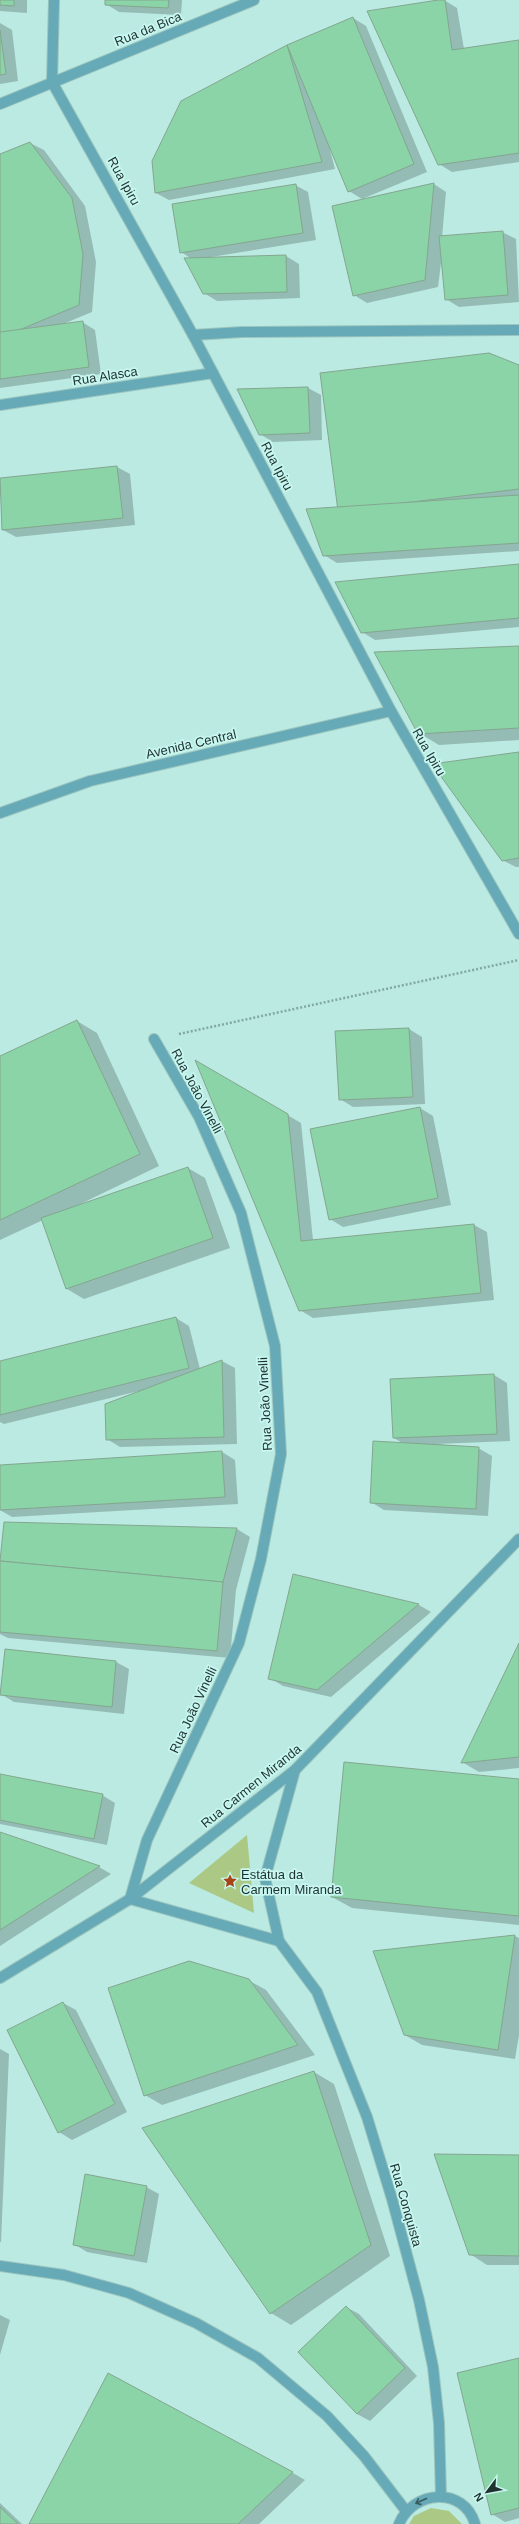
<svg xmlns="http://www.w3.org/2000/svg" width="519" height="2524" viewBox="0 0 519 2524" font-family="Helvetica,sans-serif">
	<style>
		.green { fill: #abc984 }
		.shadow { fill: #0003 }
		.building { fill: #8bd4a7; stroke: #84a690 }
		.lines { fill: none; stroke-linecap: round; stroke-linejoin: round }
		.minor-casing { stroke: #9bc5be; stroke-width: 12 }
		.path { stroke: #82a8a2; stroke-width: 2.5; stroke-dasharray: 2 2; stroke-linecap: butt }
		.minor { stroke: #66a9b7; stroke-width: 10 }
		.oneway { stroke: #385c5f }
		.labels { text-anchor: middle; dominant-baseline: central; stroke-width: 3.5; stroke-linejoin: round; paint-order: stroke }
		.street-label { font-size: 13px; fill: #1f322f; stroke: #c7f7f0 }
		.poi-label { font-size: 13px; fill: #1f322f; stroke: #c7f7f0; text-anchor: start }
	</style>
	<rect width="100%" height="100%" fill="#baeae2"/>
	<g class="green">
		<polygon points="247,1835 254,1913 189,1883"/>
		<polygon points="431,2508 449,2511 462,2524 409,2524 414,2516"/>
	</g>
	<g class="shadow">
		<polygon points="0,0 27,0 27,13 0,11"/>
		<polygon points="106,0 182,0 181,15 119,12 106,4"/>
		<polygon points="444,0 457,8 464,49 519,41 519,162 452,172 439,164"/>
		<polygon points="353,18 366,26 427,172 362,199 349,191 327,138 335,169 169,200 156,193 182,101 287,46"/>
		<polygon points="0,23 12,30 18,81 0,84"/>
		<polygon points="30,143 44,150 85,206 96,262 92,312 63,324 82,322 95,330 101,374 0,388 0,155"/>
		<polygon points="434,184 446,192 442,237 502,232 516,239 519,302 459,307 446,299 442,255 438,287 367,303 354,295"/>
		<polygon points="295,185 308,192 316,240 211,257 286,256 299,264 300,298 217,301 204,293 192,259 181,252"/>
		<polygon points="519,367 519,551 337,563 324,555 339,508"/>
		<polygon points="308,388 321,395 322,440 273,442 260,434"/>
		<polygon points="117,467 130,474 135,525 16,537 3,530 0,479"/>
		<polygon points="519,565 519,627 375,640 362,632"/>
		<polygon points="519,647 519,740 439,745 419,733"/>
		<polygon points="519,753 519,867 516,867 502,860"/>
		<polygon points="77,1021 97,1033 159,1166 68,1210 188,1168 205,1178 230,1248 84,1299 67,1289 43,1220 0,1240 0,1057"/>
		<polygon points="409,1029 422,1037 425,1104 353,1107 340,1099"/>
		<polygon points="197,1062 301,1123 313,1240 474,1225 487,1232 494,1300 313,1318 300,1310"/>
		<polygon points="420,1108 433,1116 451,1205 343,1227 330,1219"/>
		<polygon points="176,1318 189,1326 200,1369 222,1361 235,1368 237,1444 120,1447 107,1439 139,1391 4,1424 0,1422 0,1363"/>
		<polygon points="494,1375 507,1383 510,1441 436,1444 478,1448 492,1456 488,1516 384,1510 371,1502 404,1444 394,1438"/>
		<polygon points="222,1452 235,1460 238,1504 12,1517 0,1510 0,1466"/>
		<polygon points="5,1523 237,1529 250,1537 236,1590 230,1658 8,1638 0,1634 0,1577"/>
		<polygon points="294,1575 419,1605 431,1612 331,1697 283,1686 270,1678"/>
		<polygon points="519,1645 519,1768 479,1772 462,1762"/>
		<polygon points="116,1662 129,1669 124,1714 14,1702 1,1694"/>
		<polygon points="0,1777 102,1795 115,1803 107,1845 0,1824"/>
		<polygon points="519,1780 519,1925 352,1908 332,1897"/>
		<polygon points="0,1833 99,1867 111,1874 0,1946"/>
		<polygon points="515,1936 519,1938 519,2035 515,2059 422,2045 405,2035 375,1951"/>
		<polygon points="248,1980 266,1990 315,2055 162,2105 145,2095"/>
		<polygon points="63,2003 76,2010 127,2112 72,2140 59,2132"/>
		<polygon points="0,2049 9,2054 1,2242 0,2242"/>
		<polygon points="314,2072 334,2084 390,2256 291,2325 271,2313"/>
		<polygon points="519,2156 519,2265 487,2265 470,2254"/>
		<polygon points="146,2187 159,2194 147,2263 87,2252 74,2244"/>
		<polygon points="346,2307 359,2314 417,2376 370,2421 357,2414"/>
		<polygon points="0,2315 10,2320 0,2355"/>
		<polygon points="519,2359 519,2518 505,2522 492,2514"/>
		<polygon points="109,2375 293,2473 305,2480 259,2524 30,2524"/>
		<polygon points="0,2503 22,2524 0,2524"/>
	</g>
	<g class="building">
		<polygon points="0,0 14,0 14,6 0,5"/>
		<polygon points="105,0 169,0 168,8 105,5"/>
		<polygon points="438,0 445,0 452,50 519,40 519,153 438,165 367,11"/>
		<polygon points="353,17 414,164 348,192 287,45"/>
		<polygon points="0,30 6,74 0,75"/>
		<polygon points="287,45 322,162 155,193 152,161 181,101"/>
		<polygon points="30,142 72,198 83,254 79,305 0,338 0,154"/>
		<polygon points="434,183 425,280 353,296 332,206"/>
		<polygon points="296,184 303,233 180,253 172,204"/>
		<polygon points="503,231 508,295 445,300 439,236"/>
		<polygon points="286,255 287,292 203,294 184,258"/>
		<polygon points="83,321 89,367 0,379 0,332"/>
		<polygon points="489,353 519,365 519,489 338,511 320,373"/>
		<polygon points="308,387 310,433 259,435 237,389"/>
		<polygon points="117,466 123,518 2,530 0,478"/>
		<polygon points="519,495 519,543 323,556 306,509"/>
		<polygon points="519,564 519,618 361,633 335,582"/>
		<polygon points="519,646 519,728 418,734 374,652"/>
		<polygon points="519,752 519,858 502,861 432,764"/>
		<polygon points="77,1020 140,1154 0,1220 0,1056"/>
		<polygon points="409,1028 413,1097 339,1100 335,1031"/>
		<polygon points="195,1060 288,1114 301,1241 474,1224 481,1293 299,1311"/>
		<polygon points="420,1107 438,1198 329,1220 310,1129"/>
		<polygon points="188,1167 213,1238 66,1289 41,1218"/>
		<polygon points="176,1317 189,1368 0,1415 0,1361"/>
		<polygon points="222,1360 224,1437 106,1440 105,1404"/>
		<polygon points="494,1374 497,1434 393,1438 390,1379"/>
		<polygon points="373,1441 479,1447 476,1509 370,1503"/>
		<polygon points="222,1451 225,1497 0,1510 0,1465"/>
		<polygon points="4,1522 237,1528 223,1582 0,1561"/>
		<polygon points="0,1561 223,1582 217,1651 0,1632"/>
		<polygon points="293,1574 419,1604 317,1690 268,1679"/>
		<polygon points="519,1643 519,1757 461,1763"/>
		<polygon points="5,1649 116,1661 112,1707 0,1695"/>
		<polygon points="344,1762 519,1779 519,1916 331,1897"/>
		<polygon points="0,1774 103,1794 94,1839 0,1820"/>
		<polygon points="0,1832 100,1866 0,1930"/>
		<polygon points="515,1935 498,2050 404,2035 373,1951"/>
		<polygon points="189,1961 249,1979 298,2045 144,2096 108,1988"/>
		<polygon points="63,2002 115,2104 58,2133 7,2030"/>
		<polygon points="314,2071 371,2245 270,2314 142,2128"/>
		<polygon points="434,2154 519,2155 519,2256 469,2255"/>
		<polygon points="85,2174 147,2186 134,2256 73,2245"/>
		<polygon points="346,2306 405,2368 357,2414 298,2352"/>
		<polygon points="519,2358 519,2508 491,2515 457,2373"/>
		<polygon points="108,2373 293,2472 238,2524 29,2524"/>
		<polygon points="0,2507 18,2524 0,2524"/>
	</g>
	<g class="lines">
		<defs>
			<g id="minor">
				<polyline points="54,0 52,82 193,335 391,711 519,934"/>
				<polyline points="0,104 254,0"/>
				<polyline points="193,335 242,332 519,330"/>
				<polyline points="0,405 213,373"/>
				<polyline points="0,813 90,781 391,711"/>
				<polyline points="154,1039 199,1117 241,1213 275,1346 281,1454 261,1559 239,1643 147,1840 130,1899 279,1941"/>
				<polyline points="295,1770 265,1878 279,1941 317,1992 367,2117 392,2199 419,2300 433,2367 439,2423 441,2497"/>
				<polyline points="0,1978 130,1899 295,1770 519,1539"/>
				<polyline points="0,2266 64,2275 129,2293 196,2323 258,2358 327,2416 364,2456 406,2511"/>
				<path d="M399,2524C413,2490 464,2486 475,2524"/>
			</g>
		</defs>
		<use href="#minor" class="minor-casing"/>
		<polyline class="path" points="179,1034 519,960"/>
		<use href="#minor" class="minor"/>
	</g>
	<defs><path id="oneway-shaft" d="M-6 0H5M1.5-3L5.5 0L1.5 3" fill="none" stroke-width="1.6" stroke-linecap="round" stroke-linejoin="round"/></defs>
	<use class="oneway" href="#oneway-shaft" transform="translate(421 2501) rotate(156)"/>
	<defs>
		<symbol id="sight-bare" viewBox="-9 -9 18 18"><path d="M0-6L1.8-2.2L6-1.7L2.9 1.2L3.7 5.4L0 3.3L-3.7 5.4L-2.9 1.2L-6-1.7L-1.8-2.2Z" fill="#a94416" stroke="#c7f7f0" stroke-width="2.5" paint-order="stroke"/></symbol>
	</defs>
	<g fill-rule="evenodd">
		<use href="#sight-bare" x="220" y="1871" width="20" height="20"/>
	</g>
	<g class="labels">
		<g class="street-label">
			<text transform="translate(148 29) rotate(-22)">Rua da Bica</text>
			<text transform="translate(124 181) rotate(61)">Rua Ipiru</text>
			<text transform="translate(105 376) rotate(-9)">Rua Alasca</text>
			<text transform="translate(277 466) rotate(62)">Rua Ipiru</text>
			<text transform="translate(191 744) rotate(-13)">Avenida Central</text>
			<text transform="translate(429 752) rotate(60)">Rua Ipiru</text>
			<text transform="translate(197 1091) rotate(62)">Rua João Vinelli</text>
			<text transform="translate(265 1404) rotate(-93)">Rua João Vinelli</text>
			<text transform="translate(193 1710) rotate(-65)">Rua João Vinelli</text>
			<text transform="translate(251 1786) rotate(-39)">Rua Carmen Miranda</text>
			<text transform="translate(406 2205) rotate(74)">Rua Conquista</text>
		</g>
		<g class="poi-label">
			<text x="241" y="1874">Estátua da<tspan x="241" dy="15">Carmem Miranda</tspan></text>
		</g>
	</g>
	<g transform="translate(487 2492) rotate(238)" stroke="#c7f7f0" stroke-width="3" paint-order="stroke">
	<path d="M0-3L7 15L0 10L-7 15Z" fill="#1f322f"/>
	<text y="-6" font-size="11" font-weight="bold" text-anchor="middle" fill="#1f322f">N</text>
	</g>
</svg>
